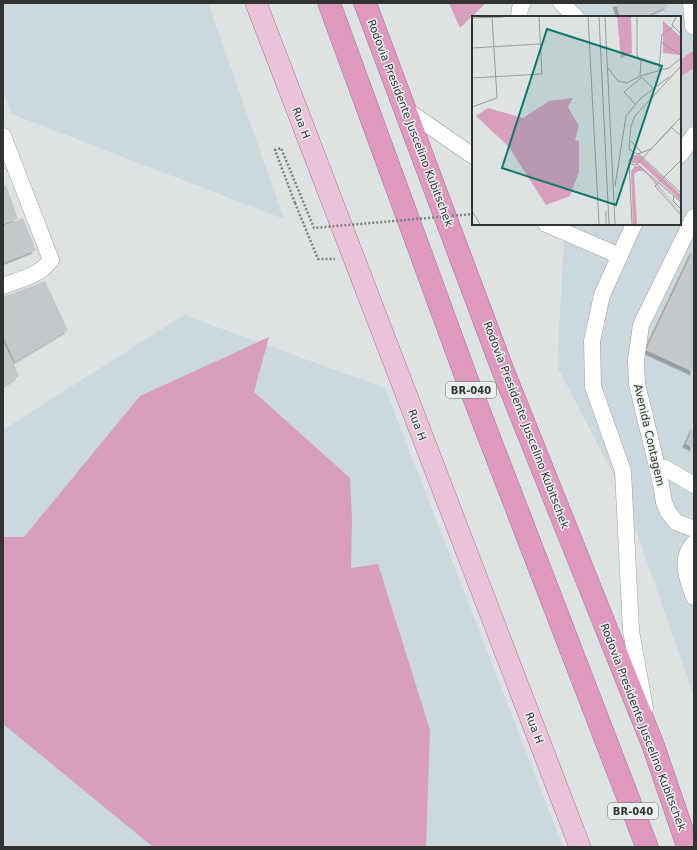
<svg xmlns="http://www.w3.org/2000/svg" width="697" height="850" viewBox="0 0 697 850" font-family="'DejaVu Sans',sans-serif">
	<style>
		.built { fill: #cbd8dc }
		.green { fill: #d89fbc }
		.building { fill: #c4c8ca; filter: url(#shadow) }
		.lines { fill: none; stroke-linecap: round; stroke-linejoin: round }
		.minor-casing { stroke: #9a9ea0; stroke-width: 17 }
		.major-casing { stroke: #a3758d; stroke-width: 22 }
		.highway-casing { stroke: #a3758d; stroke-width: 23 }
		.path { stroke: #7e8282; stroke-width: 2.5; stroke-dasharray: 2 2; stroke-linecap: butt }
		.minor { stroke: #fff; stroke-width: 16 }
		.major { stroke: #ecc2d8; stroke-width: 21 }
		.highway { stroke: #e099be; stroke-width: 22 }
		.path-bridge { stroke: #7e8282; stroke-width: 2.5; stroke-dasharray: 2 2; stroke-linecap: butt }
		.labels { text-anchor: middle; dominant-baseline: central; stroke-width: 3; stroke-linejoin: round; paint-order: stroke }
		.shield { fill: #eaeff0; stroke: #686b6c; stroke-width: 1 }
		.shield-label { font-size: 10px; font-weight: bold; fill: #313333 }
		.street-label { font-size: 11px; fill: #313333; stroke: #eaeff0 }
		.inset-road { fill: none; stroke: #989c9d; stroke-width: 1 }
		.view { fill: #0f766e; fill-opacity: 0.15; stroke: #0f766e; stroke-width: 2 }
		.inset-edge { fill: none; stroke: #313333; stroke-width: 2 }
	</style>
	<defs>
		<filter id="shadow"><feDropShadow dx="-3.5" dy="3.5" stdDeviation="0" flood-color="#0004"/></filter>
	</defs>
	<rect width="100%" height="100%" fill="#dde2e3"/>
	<g class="built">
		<polygon points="3,3 208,3 284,219 12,114 3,90"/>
		<polygon points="564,3 694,3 694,696 623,493 557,366 565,224 680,224 680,17 565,17"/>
		<polygon points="184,315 385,388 563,847 3,847 3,430"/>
	</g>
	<g class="green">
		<polygon points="449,3 486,3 460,28"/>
		<polygon points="694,50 694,68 680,77 680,60"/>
		<polygon points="269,337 254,392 350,478 352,520 351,568 378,564 430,730 426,847 153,847 3,724 3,537 24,537 140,396"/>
	</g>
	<g class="building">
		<polygon points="616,3 667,3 668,6 644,17 620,17"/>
		<polygon points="6,185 18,219 3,224 3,186"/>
		<polygon points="23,218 36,250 3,263 3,226"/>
		<polygon points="694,249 694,372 646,350"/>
		<polygon points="45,281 68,330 15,362 3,335 3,297"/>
		<polygon points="3,341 19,376 3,387"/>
		<polygon points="694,426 694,448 686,444"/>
	</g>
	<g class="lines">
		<defs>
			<g id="minor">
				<polyline points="561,3 576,17"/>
				<polyline points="691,3 693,26"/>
				<polyline points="519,17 520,8 523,3"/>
				<polyline points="405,109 473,156"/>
				<path d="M3,136L51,260C39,276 21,279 3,286"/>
				<polyline points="680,155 694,135"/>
				<polyline points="694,217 641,325 636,360 637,384 660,479 664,502 668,512 676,522 694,529"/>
				<polyline points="546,224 620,256"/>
				<polyline points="634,224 602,295 592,341 593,387 623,471 631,631 645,708"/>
				<polyline points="665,468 694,485"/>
				<path d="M694,543C679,559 687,579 694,597"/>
			</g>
			<polyline id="major" points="256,3 580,847"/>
			<g id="highway">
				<polyline points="329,3 469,385 647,847"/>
				<polyline points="365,3 502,368 653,745 688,847"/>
			</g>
		</defs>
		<use href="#minor" class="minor-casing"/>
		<use href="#major" class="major-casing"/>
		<use href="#highway" class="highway-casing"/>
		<polyline class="path" points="295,203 318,259 335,259"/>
		<use href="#minor" class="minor"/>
		<use href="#major" class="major"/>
		<use href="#highway" class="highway"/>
		<polyline class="path-bridge" points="295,203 275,150 281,148 314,228 473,214"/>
	</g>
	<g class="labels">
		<g class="shield">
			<rect x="446" y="382" width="50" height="16" rx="3"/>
			<rect x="608" y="803" width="50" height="16" rx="3"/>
		</g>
		<g class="shield-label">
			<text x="471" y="390">BR-040</text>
			<text x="633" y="811">BR-040</text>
		</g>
		<g class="street-label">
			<text transform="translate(301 123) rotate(69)">Rua H</text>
			<text transform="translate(410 123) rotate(69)">Rodovia Presidente Juscelino Kubitschek</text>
			<text transform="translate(417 425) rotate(69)">Rua H</text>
			<text transform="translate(526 425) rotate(69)">Rodovia Presidente Juscelino Kubitschek</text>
			<text transform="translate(649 435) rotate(77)">Avenida Contagem</text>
			<text transform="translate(643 727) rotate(69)">Rodovia Presidente Juscelino Kubitschek</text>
			<text transform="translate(534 728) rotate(69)">Rua H</text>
		</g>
	</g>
	<g transform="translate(472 16)">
		<rect width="209" height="209" fill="#dde2e3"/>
		<path d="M145,1H159L160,37L149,42ZM191,5L209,21L208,39L191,37ZM101,82L96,91L107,110L103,124L107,125V156L98,180L74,189L36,130L4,100L16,92L51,102L77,85ZM163,139L168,140L209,179V185L168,147H160L159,140ZM163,150H168L182,164L209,197L175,158L171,155H166L162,158L165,208H161L159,155Z" fill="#d89fbc"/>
		<path class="inset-road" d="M116,1L127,208M127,1L137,208M133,1L143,208M165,1V39L169,46L168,59M204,1L200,9L209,18M0,2L31,1M190,27L209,39M0,32L68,28M209,50L163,100L159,110L157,131L158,134L169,140L209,177M136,52L146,65L155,67L168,60L197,52L209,42M187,54L190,18L201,11M169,61L181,72M0,62L70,58L67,1M163,88L152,76L170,61M0,91L25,82L20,1M200,112L209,120M159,125L170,137M166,138L179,133L209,101M209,144L183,170L209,199M157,147L162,149L165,148L201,110M165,148L209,186M143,170L154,100L169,82L197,61M202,180L201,185L209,193M0,195L8,208M134,208V195M160,208L157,144L162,138"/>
		<path class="view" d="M75,13L190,50L144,189L30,152Z"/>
		<rect width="209" height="209" class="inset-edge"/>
	</g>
	<rect width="697" height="850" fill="none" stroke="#313333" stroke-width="8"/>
</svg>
